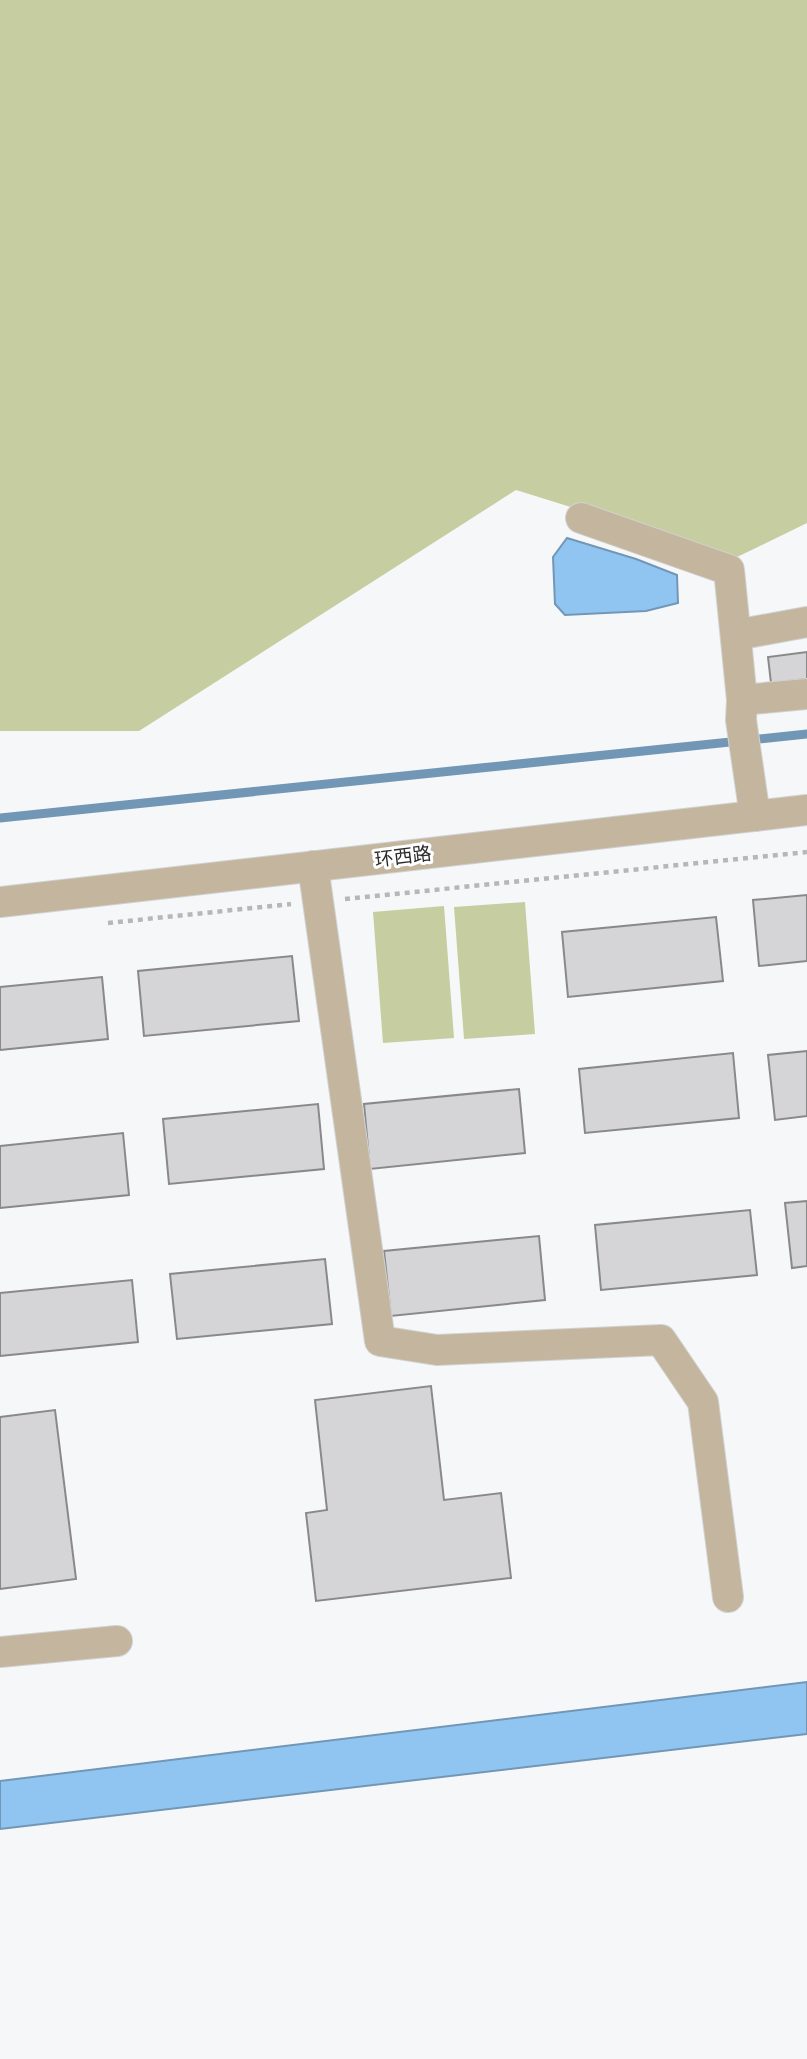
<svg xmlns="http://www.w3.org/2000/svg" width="807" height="2059" viewBox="0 0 807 2059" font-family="'Noto Serif','Noto Sans SC',serif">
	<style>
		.green { fill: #c6cda0 }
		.water { fill: #90c5f1; stroke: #7297b6; stroke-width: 2 }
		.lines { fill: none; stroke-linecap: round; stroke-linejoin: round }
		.stream { stroke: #7297b6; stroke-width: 9 }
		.building { fill: #d5d4d6; stroke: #89898a; stroke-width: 2 }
		.minor-casing { stroke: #d1d2d3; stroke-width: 32 }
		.path { stroke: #b6b7b8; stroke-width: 4.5; stroke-dasharray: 5 5; stroke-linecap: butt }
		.minor { stroke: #c4b69e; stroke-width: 30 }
		.labels { text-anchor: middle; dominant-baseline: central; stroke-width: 6; stroke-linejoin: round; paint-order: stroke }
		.street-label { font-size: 19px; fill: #2b2b2c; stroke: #fff }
	</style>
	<rect width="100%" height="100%" fill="#f6f7f8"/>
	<g class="green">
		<polygon points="0,0 807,0 807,523 735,558 516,490 139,731 0,731"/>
		<polygon points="525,902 535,1034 464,1039 454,907"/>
		<polygon points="444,906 454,1038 383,1043 373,912"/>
	</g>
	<g class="water">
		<polygon points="567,538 636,559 677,575 678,603 646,611 565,615 555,604 553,557"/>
		<polygon points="807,1682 807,1734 0,1829 0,1781"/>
	</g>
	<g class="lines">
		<polyline class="stream" points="0,818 807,734"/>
	</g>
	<g class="building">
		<polygon points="807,652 807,679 771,683 768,657"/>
		<polygon points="807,895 807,961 759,966 753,900"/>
		<polygon points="716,917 723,981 568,997 562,932"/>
		<polygon points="292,956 299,1021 144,1036 138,971"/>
		<polygon points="102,977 108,1039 0,1050 0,987"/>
		<polygon points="807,1051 807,1116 775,1120 768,1055"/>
		<polygon points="733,1053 739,1118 585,1133 579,1069"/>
		<polygon points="519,1089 525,1153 370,1169 364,1104"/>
		<polygon points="318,1104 324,1169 169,1184 163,1119"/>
		<polygon points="123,1133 129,1195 0,1208 0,1146"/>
		<polygon points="807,1201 807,1266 792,1268 785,1203"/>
		<polygon points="750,1210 757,1275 601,1290 595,1225"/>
		<polygon points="539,1236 545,1300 391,1316 384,1251"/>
		<polygon points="325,1259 332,1324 177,1339 170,1274"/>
		<polygon points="132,1280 138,1342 0,1356 0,1293"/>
		<polygon points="431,1386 444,1500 501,1493 511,1578 316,1601 306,1513 327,1510 315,1400"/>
		<polygon points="55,1410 76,1579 0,1589 0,1417"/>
	</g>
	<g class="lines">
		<defs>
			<g id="minor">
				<polyline points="581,518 729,570 742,700"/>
				<polyline points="736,635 807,622"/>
				<polyline points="755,816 741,720 742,700 807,694"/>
				<polyline points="313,866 380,1341 437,1350 661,1340 703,1402 728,1597"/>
				<polyline points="0,902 807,810"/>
				<polyline points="0,1652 117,1641"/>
			</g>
		</defs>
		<use href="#minor" class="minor-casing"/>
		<g class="path">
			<polyline points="345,899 807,852"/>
			<polyline points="108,923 291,904"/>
		</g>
		<use href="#minor" class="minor"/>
	</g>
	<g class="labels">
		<g class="street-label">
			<text transform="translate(403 856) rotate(-7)">环西路</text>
		</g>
	</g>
</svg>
